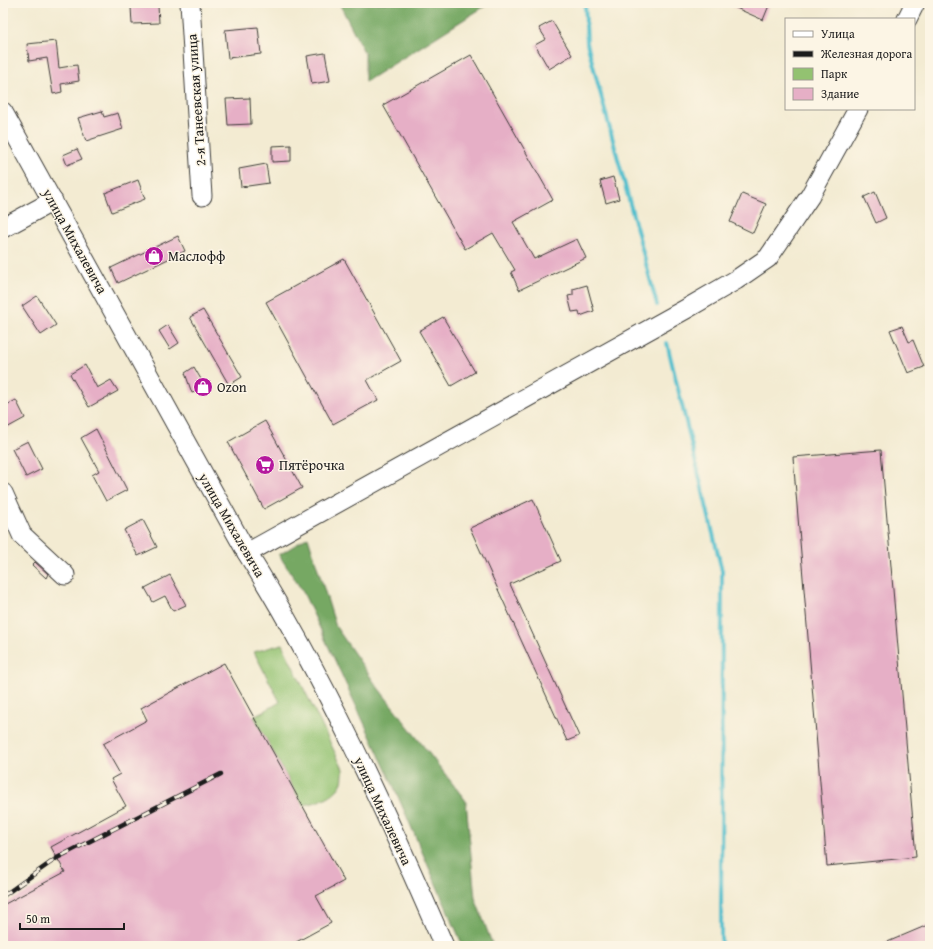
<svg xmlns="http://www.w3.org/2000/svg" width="933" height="949" viewBox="0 0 933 949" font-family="'Gentium Book Plus',serif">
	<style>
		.green { fill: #93c271; stroke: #586f46 }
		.forest { fill: #76a863; stroke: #496240 }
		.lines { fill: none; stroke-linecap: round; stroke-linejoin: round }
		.stream { stroke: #53bfcd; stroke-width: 4 }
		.building { fill: #e6afc6 }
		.minor-casing { stroke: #3c3b37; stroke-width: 21 }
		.minor { stroke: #fff; stroke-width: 19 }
		.rail-casing { stroke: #1c1c1c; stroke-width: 4.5 }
		.rail { stroke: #fcf5e5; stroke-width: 3; stroke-dasharray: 9; stroke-linecap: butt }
		.labels { text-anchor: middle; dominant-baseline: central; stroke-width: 3; stroke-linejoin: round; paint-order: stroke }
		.street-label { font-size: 14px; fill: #1c1c1c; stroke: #fcf5e5 }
		.poi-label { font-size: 14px; fill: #1c1c1c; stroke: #fcf5e5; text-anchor: start }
	</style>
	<rect width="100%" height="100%" fill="#fcf5e5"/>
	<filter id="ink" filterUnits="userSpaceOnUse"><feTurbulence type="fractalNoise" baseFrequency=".025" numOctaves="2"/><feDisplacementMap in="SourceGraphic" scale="8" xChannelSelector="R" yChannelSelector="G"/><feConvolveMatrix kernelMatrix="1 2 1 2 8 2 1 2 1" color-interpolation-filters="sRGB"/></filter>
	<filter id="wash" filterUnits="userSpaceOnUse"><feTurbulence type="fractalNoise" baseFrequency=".012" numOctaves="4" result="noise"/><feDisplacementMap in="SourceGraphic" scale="16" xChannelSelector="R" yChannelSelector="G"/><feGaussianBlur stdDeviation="0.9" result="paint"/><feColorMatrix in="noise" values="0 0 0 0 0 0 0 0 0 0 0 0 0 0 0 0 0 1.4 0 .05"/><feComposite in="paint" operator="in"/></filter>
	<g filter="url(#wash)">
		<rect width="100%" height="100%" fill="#f3ebd2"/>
		<path class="green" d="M282,644L343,769C343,773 343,779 342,782C337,796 315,804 302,805L254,717L280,702L254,652Z"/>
		<g class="forest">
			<polygon points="339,3 490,3 365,82 365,54"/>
			<polygon points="308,537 336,627 376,685 466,801 475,898 493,946 463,946 393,785 303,592 279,555"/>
		</g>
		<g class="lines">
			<g class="stream">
				<polyline points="585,3 587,43 657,305"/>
				<polyline points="667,343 722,571 721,946"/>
			</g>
		</g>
		<g id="blocks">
			<g class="building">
				<polygon points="725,3 770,3 763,20"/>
				<polygon points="158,6 159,23 132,24 131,7"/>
				<polygon points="552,21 572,55 549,69 535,45 546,39 539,28"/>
				<polygon points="258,27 261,54 228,58 225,30"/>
				<polygon points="56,41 59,68 77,65 79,81 61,84 62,92 53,94 47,58 29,61 27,44"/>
				<polygon points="325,53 330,81 312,84 307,56"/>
				<polygon points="471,55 553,200 513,222 534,259 577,239 586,258 519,290 511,272 515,270 493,233 465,249 383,105"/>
				<polygon points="250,98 251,124 228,125 226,99"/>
				<polygon points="102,111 104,117 118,113 123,129 86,141 78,118"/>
				<polygon points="291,145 291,161 272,162 272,146"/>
				<polygon points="77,149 82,159 67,165 63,155"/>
				<polygon points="266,164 269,183 241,187 239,169"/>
				<polygon points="613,177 619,199 606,203 600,181"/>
				<polygon points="138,180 145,199 112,212 105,193"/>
				<polygon points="875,192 886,218 876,223 864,197"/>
				<polygon points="742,194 766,204 753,233 730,222"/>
				<polygon points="178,236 185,251 118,283 111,268"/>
				<polygon points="344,259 401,361 367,380 378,400 333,424 266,302"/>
				<polygon points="587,285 594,311 580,316 579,311 572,312 568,296 573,295 573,289"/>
				<polygon points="37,296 56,325 41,335 22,306"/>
				<polygon points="203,310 242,377 229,385 190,317"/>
				<polygon points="443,317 475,372 451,386 419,331"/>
				<polygon points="168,325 179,343 170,349 159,331"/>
				<polygon points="902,326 909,342 913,340 924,367 908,373 890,330"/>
				<polygon points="85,365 97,388 111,380 118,391 89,407 70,374"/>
				<polygon points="194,367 206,388 192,393 185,373"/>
				<polygon points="16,400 25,418 3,430 3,407"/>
				<polygon points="265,421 302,488 264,509 228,442"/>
				<polygon points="96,429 127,490 106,501 92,475 99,471 81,438"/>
				<polygon points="28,441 42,469 26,477 12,449"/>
				<polygon points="881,450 916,857 827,866 793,457"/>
				<polygon points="533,499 561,561 510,584 579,736 567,741 470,528"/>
				<polygon points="143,520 157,547 138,556 124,530"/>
				<polygon points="35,562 48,574 46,578 32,565"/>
				<polygon points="170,575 186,605 173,611 165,596 153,602 145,588"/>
				<polygon points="224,663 344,881 316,896 331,923 289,946 3,946 3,905 65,872 51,847 126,806 111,779 120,774 103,744 147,720 141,708"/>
				<polygon points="930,924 930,946 878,946"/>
			</g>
		</g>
	</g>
	<g filter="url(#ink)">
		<use href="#blocks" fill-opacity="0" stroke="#3c3b37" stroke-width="1"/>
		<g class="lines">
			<defs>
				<g id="minor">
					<polyline points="190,3 202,196"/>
					<polyline points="907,19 915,3"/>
					<path d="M3,112L247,553C325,677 386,812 444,946"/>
					<polyline points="3,228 53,201"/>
					<polyline points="3,493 22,535 65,575"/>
					<polyline points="247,553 686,309 736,280 768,258 810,196 858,109"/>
				</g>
			</defs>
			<use href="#minor" class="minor-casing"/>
			<use href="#minor" class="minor"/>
			<defs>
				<polyline id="rail" points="3,896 57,858 221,774"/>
			</defs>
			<use href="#rail" class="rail-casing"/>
			<use href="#rail" class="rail"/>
		</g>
	</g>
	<defs>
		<symbol id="shop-disc" viewBox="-11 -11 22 22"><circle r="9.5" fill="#b5179e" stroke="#fcf5e5"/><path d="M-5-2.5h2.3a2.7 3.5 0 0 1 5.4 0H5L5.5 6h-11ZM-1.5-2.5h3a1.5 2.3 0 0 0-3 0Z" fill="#fff"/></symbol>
		<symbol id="supermarket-disc" viewBox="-11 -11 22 22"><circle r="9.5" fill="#b5179e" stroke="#fcf5e5"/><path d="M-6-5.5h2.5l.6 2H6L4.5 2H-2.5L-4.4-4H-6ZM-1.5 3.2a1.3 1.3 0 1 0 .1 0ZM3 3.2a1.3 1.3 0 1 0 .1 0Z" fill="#fff"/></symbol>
	</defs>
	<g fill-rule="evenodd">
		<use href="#shop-disc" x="143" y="245" width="22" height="22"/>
		<use href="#shop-disc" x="192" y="376" width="22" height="22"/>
		<use href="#supermarket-disc" x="254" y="454" width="22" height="22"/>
	</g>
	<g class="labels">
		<g class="street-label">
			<text transform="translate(196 100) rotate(-94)">2-я Танеевская улица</text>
			<text transform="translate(75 241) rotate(61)">улица Михалевича</text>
			<text transform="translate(232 525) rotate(60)">улица Михалевича</text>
			<text transform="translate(383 811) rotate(65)">улица Михалевича</text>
		</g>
		<g class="poi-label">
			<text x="168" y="256">Маслофф</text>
			<text x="217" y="387">Ozon</text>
			<text x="279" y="465">Пятёрочка</text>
		</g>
	</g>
	<rect width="933" height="949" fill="none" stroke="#fcf5e5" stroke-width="16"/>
	<rect x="785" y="18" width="130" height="92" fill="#fcf5e5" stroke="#a29e95"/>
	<rect x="793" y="31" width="20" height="6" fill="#ffffff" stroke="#a29e95"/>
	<text x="821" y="38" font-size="12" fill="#1c1c1c">Улица</text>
	<rect x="793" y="51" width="20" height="6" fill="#1c1c1c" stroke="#a29e95"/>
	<text x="821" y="58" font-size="12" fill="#1c1c1c">Железная дорога</text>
	<rect x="793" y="68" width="20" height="12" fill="#93c271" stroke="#a29e95"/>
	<text x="821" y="78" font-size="12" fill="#1c1c1c">Парк</text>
	<rect x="793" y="88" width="20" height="12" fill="#e6afc6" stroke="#a29e95"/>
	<text x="821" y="98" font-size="12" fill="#1c1c1c">Здание</text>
	<path d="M20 923v6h104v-6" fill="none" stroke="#1c1c1c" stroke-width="2"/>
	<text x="26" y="923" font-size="12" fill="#1c1c1c" stroke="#fcf5e5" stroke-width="3" paint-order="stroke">50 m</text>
</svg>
